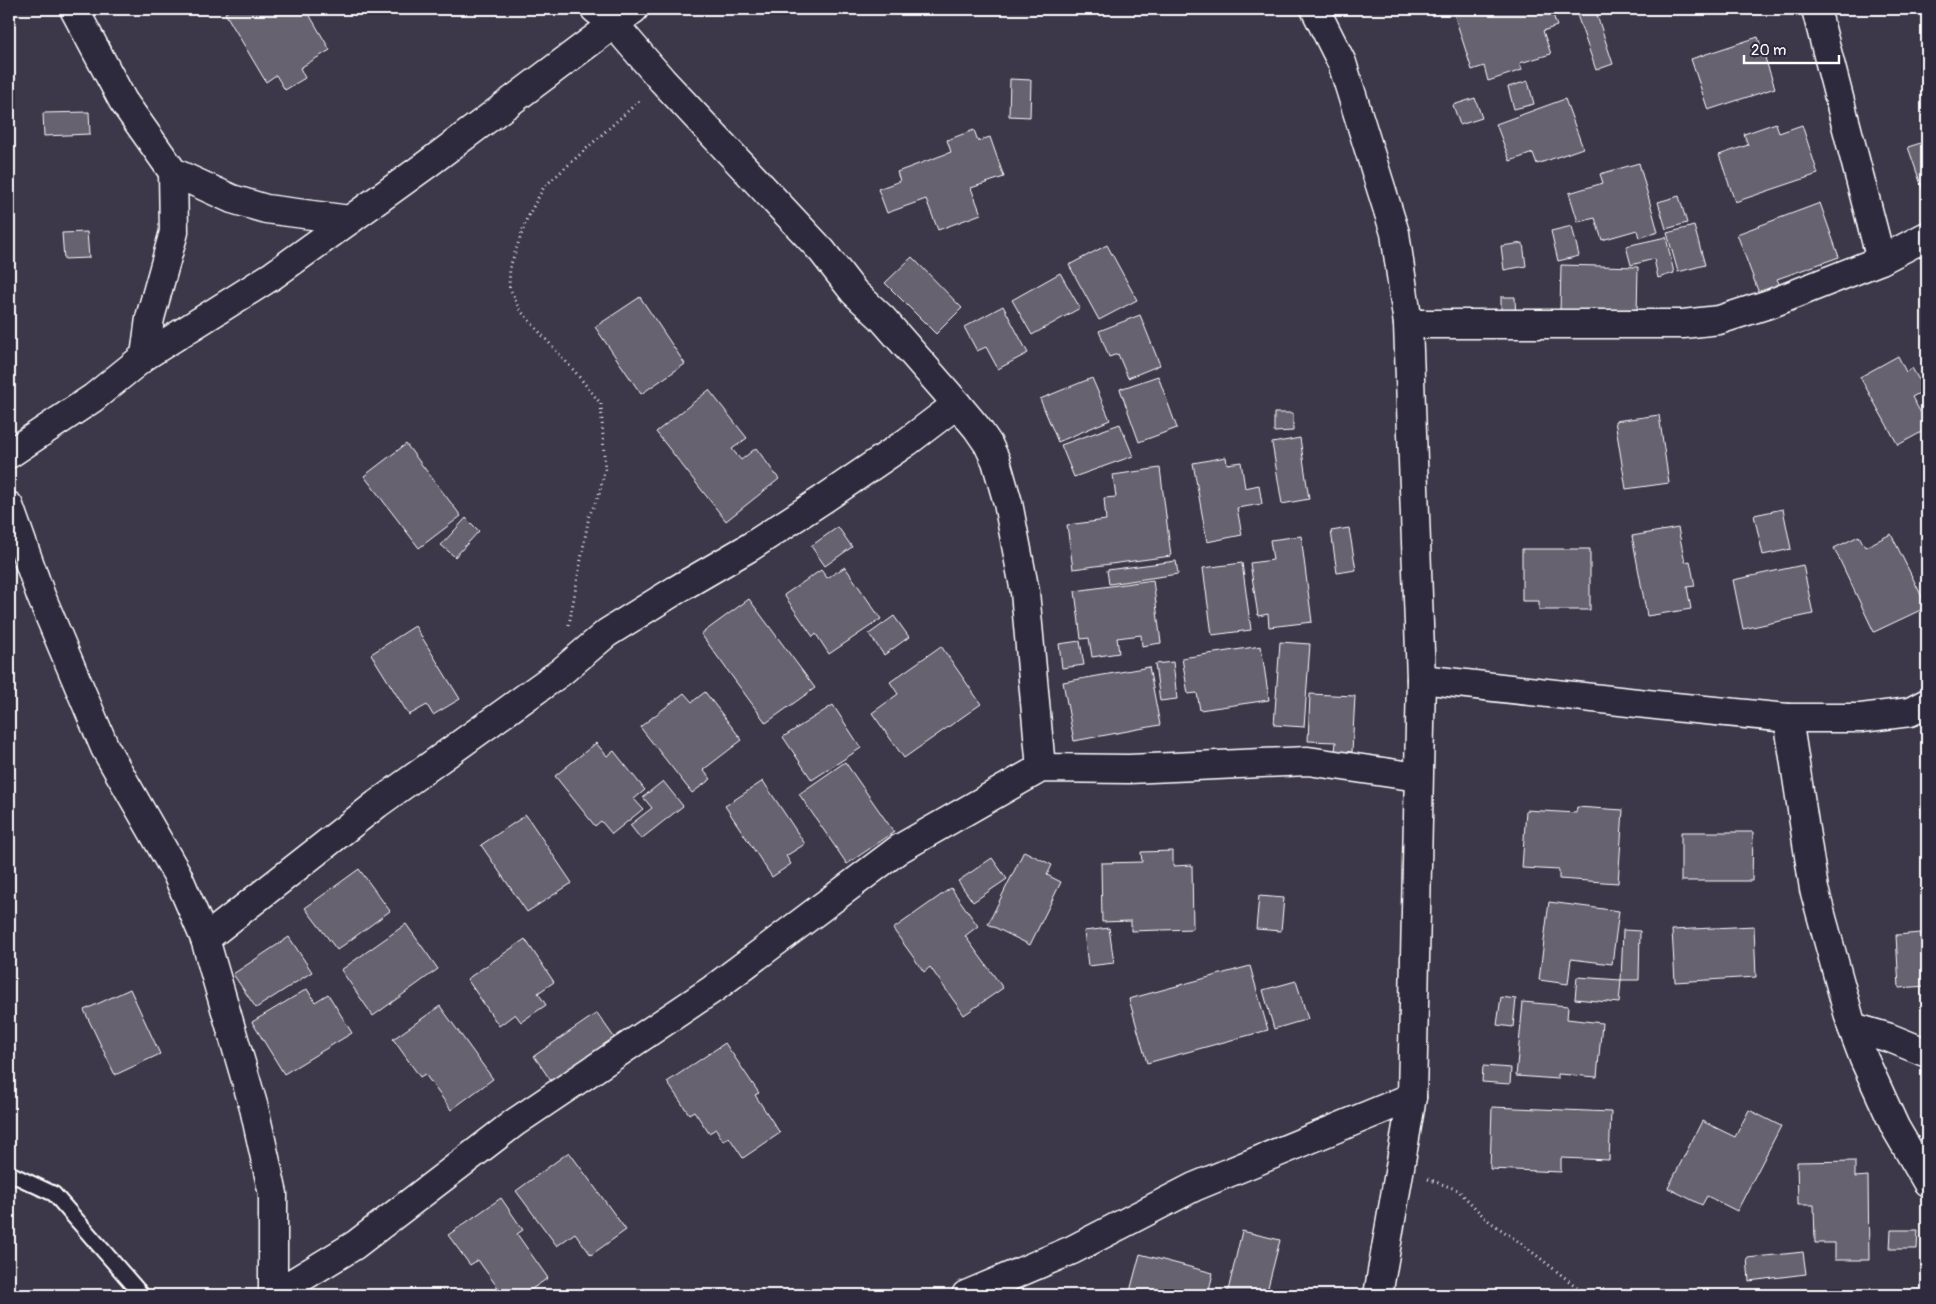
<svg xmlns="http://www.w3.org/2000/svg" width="1936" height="1304" viewBox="0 0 1936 1304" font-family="Pangolin,sans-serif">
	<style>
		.building { fill: #666270; stroke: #fff }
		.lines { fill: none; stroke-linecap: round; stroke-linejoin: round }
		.lane-casing { stroke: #fff; stroke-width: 18 }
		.street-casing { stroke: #fff; stroke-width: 31 }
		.path { stroke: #fff; stroke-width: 3; stroke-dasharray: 1 4; stroke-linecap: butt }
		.lane { stroke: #2f2a3d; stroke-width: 14 }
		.street { stroke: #2f2a3d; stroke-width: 28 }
	</style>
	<rect width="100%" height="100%" fill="#3c3749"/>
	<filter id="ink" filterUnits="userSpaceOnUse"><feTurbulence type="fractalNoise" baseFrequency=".02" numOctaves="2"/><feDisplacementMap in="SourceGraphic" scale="10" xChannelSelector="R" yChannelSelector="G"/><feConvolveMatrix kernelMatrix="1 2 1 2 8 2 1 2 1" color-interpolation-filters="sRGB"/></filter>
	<g filter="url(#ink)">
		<g class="building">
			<polygon points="232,9 306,9 330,50 300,68 305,78 285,90 276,75 266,82 225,13"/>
			<polygon points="1472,9 1551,9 1557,26 1543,31 1551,54 1520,63 1522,70 1488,81 1484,66 1472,70 1454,14"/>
			<polygon points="1575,9 1595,9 1613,64 1596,70"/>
			<polygon points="1758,37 1775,88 1708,110 1691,59"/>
			<polygon points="1010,79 1031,80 1030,117 1009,116"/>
			<polygon points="1528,81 1534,104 1514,109 1508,87"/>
			<polygon points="1475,98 1482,118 1460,125 1453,105"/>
			<polygon points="1565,99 1583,148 1537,164 1533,153 1510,161 1496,124"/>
			<polygon points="89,112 90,134 44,136 43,113"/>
			<polygon points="1776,123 1779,133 1802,125 1818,174 1735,202 1719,155 1748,145 1744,134"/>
			<polygon points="974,130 978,141 990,137 1004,177 971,188 981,214 938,230 926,199 887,213 878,189 900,181 897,172 951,152 947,140"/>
			<polygon points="1927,141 1927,198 1926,199 1908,147"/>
			<polygon points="1639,163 1658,232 1639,238 1637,230 1602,240 1595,218 1578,222 1569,193 1603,183 1600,174"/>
			<polygon points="1679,196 1687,223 1666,229 1658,202"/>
			<polygon points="1820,203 1839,257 1777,279 1781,288 1760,296 1737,234"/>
			<polygon points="1572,226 1579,256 1558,261 1551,231"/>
			<polygon points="1694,226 1705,265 1678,272 1667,233"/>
			<polygon points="87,232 89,258 64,259 62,233"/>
			<polygon points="1666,237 1674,273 1658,278 1654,259 1631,265 1626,246"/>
			<polygon points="1523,243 1526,266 1504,270 1501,246"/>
			<polygon points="1107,245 1137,300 1099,320 1069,265"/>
			<polygon points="912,257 962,308 936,334 885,283"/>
			<polygon points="1561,265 1638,267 1637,314 1560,312"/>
			<polygon points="1060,273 1080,308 1032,335 1012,300"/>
			<polygon points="640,297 685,364 641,394 595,327"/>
			<polygon points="1501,297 1515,297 1516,320 1501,321"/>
			<polygon points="1003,306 1028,353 998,369 986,347 977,351 964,327"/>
			<polygon points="1140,315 1160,365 1128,378 1118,354 1109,357 1099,331"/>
			<polygon points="1898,356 1906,372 1912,368 1925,390 1912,397 1927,424 1927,429 1898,445 1860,377"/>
			<polygon points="1158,376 1177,428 1139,442 1120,389"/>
			<polygon points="1092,378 1110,420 1058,442 1040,399"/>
			<polygon points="709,390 747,438 732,449 741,460 756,448 779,479 726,521 656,432"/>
			<polygon points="1274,413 1293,413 1293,431 1274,432"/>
			<polygon points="1659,415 1669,483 1626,489 1615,421"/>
			<polygon points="1120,424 1133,456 1074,477 1061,445"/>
			<polygon points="1300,438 1309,499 1282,504 1272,443"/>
			<polygon points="406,444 461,516 419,548 364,476"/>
			<polygon points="1226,457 1227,464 1241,462 1245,488 1259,485 1262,504 1237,508 1242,535 1207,542 1193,463"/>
			<polygon points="1160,468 1171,556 1073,569 1067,525 1106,520 1104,498 1116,497 1113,475"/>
			<polygon points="1783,509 1791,549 1763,555 1754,515"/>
			<polygon points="466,518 479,531 455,557 441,545"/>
			<polygon points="838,527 852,547 825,566 811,546"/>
			<polygon points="1349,528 1356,570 1337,573 1331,531"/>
			<polygon points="1678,528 1685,562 1690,561 1695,586 1687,587 1691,609 1647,616 1632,536"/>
			<polygon points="1891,534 1927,607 1874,632 1834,548 1859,536 1865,547"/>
			<polygon points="1301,536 1312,622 1269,627 1268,614 1258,616 1250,563 1273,560 1270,540"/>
			<polygon points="1522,549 1590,549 1590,610 1539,610 1539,601 1522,601"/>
			<polygon points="1176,561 1178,574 1109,584 1107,570"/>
			<polygon points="1242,563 1251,630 1212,635 1203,568"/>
			<polygon points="1803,565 1813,614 1743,629 1733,580"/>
			<polygon points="845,567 881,619 829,654 816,634 813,637 784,595 821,570 827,578"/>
			<polygon points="1153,580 1161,643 1142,646 1141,635 1117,638 1119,653 1092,657 1089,638 1081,639 1075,591"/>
			<polygon points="749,599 815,688 766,723 701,634"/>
			<polygon points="894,616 909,637 884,655 869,634"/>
			<polygon points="415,626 460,699 433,715 427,705 409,715 371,654"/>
			<polygon points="1080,641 1084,665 1062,668 1059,644"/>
			<polygon points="1280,642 1310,644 1304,727 1274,725"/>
			<polygon points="941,646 981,704 904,758 872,713 898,694 890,682"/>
			<polygon points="1261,646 1269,700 1200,710 1197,693 1188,694 1182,658"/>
			<polygon points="1173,662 1177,699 1160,701 1155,664"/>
			<polygon points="1149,667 1160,725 1074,741 1063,682"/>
			<polygon points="705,692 742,740 703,770 711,779 692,793 640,727 684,693 692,702"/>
			<polygon points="1310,694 1355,696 1352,752 1335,751 1336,742 1308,741"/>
			<polygon points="833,705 861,748 812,780 783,737"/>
			<polygon points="596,743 607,756 614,751 645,790 634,799 643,809 612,834 601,821 595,826 555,776"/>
			<polygon points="845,762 894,832 847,864 799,794"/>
			<polygon points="663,781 683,806 641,839 630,825 652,808 643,797"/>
			<polygon points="763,781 805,844 786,856 791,864 772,877 725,806"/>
			<polygon points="1577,807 1623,810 1618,883 1559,879 1559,870 1522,868 1526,810 1576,813"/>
			<polygon points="526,815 572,883 527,912 481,845"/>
			<polygon points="1681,832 1753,832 1752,881 1681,881"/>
			<polygon points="1024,851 1052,865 1047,875 1061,882 1030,945 988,924"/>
			<polygon points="1173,851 1173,866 1192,865 1193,929 1131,931 1131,921 1102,922 1101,863 1142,862 1141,852"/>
			<polygon points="992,858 1007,879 973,902 958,881"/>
			<polygon points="359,869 390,911 337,950 305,908"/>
			<polygon points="951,888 978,926 965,936 1003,988 964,1015 930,967 924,972 893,929"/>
			<polygon points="1259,896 1284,898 1281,931 1256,929"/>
			<polygon points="1549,902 1619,911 1612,964 1571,959 1568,984 1539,980"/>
			<polygon points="406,924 438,969 373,1016 341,970"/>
			<polygon points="1754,926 1756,977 1675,982 1672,930"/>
			<polygon points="1109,928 1114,963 1088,966 1084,931"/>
			<polygon points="1623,930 1640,931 1639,980 1621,980"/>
			<polygon points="1921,933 1922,946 1927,945 1927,986 1899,988 1896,935"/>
			<polygon points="289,937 312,972 256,1008 233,974"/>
			<polygon points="525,939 554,982 538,993 546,1005 521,1022 515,1014 499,1026 467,979"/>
			<polygon points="1250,966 1268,1030 1147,1063 1129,999"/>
			<polygon points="1577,977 1621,980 1619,1003 1575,999"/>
			<polygon points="1296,981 1308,1019 1274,1029 1263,990"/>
			<polygon points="130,989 160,1054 115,1075 84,1010"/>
			<polygon points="307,989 315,1002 328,994 352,1033 284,1074 252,1022"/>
			<polygon points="1927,993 1927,1023 1926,1023 1924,994"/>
			<polygon points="1501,997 1516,999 1513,1027 1497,1025"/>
			<polygon points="1523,1002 1568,1006 1567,1019 1602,1023 1597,1077 1558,1074 1558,1079 1516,1076"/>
			<polygon points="440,1006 493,1079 451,1110 425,1074 420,1077 393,1039"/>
			<polygon points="597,1013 616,1040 553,1084 534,1056"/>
			<polygon points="725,1043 759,1093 755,1095 780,1133 743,1158 729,1137 723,1141 716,1129 709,1133 694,1111 689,1114 667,1082"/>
			<polygon points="1483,1066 1511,1068 1510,1084 1482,1082"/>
			<polygon points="1492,1107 1611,1112 1609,1160 1561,1158 1561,1172 1490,1169"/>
			<polygon points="1749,1110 1781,1126 1737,1211 1707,1196 1702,1205 1668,1188 1702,1121 1735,1137"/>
			<polygon points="569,1152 626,1230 591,1255 575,1233 557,1246 516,1191"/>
			<polygon points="1855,1161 1855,1177 1868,1176 1869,1260 1835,1260 1835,1243 1815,1243 1814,1205 1798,1205 1797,1162"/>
			<polygon points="501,1198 523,1230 517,1234 548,1278 523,1295 503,1295 478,1260 470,1265 448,1235"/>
			<polygon points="1891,1230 1918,1230 1917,1249 1890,1249"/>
			<polygon points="1242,1231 1280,1240 1266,1295 1227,1295"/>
			<polygon points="1803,1252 1806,1274 1749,1281 1747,1258"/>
			<polygon points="1140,1254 1213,1273 1208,1295 1129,1295"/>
		</g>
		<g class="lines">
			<defs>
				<polyline id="lane" points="9,1173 54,1194 142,1295"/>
				<g id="street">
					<polyline points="74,9 123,101 173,172 232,199 266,209 350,220"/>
					<polyline points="595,9 613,23 662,80 822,251 854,292 882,318 957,404 977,428 988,444 996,461 1008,503 1025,592 1041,768"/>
					<polyline points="1315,9 1342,63 1395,233 1408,324 1421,679 1412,1097 1378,1295"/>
					<polyline points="1816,9 1881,260"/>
					<polyline points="1408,324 1683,324 1719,320 1772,303 1881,260 1927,236"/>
					<polyline points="145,356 150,318 174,232 173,172"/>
					<polyline points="9,454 93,398 145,356 272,276 426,165 634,9"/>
					<polyline points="9,506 41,596 105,748 177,874 205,939 254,1108 273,1194 273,1295"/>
					<polyline points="1421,679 1674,707 1788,718 1861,718 1910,712 1927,703"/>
					<polyline points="1788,718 1814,889 1852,1027 1864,1059 1895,1127 1927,1182"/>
					<polyline points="205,939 377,804 561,672 607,633 676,590 750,547 825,498 907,442 957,404"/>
					<polyline points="1852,1027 1890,1038 1927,1053"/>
					<polyline points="273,1295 355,1245 514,1123 713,989 899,849 1041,768 1129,769 1308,761 1418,777"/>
					<polyline points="966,1295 1072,1250 1194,1187 1412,1097"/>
				</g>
			</defs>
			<use href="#lane" class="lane-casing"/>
			<use href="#street" class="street-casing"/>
			<g class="path">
				<polyline points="569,625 589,516 599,495 605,469 601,404 576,373 519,309 509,286 510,267 527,218 544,187 639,101"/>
				<polyline points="1428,1179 1458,1190 1486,1219 1522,1244 1587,1295"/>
			</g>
			<use href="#lane" class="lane"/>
			<use href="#street" class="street"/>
		</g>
	</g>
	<rect width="1936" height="1304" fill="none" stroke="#2f2a3d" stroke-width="30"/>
	<rect x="15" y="15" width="1906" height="1274" fill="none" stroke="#fff" stroke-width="2" filter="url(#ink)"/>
	<path d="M1744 55v8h95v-8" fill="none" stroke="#ffffff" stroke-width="2.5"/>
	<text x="1751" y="55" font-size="15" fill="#ffffff" stroke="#2f2a3d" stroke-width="4" paint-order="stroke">20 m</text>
</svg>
